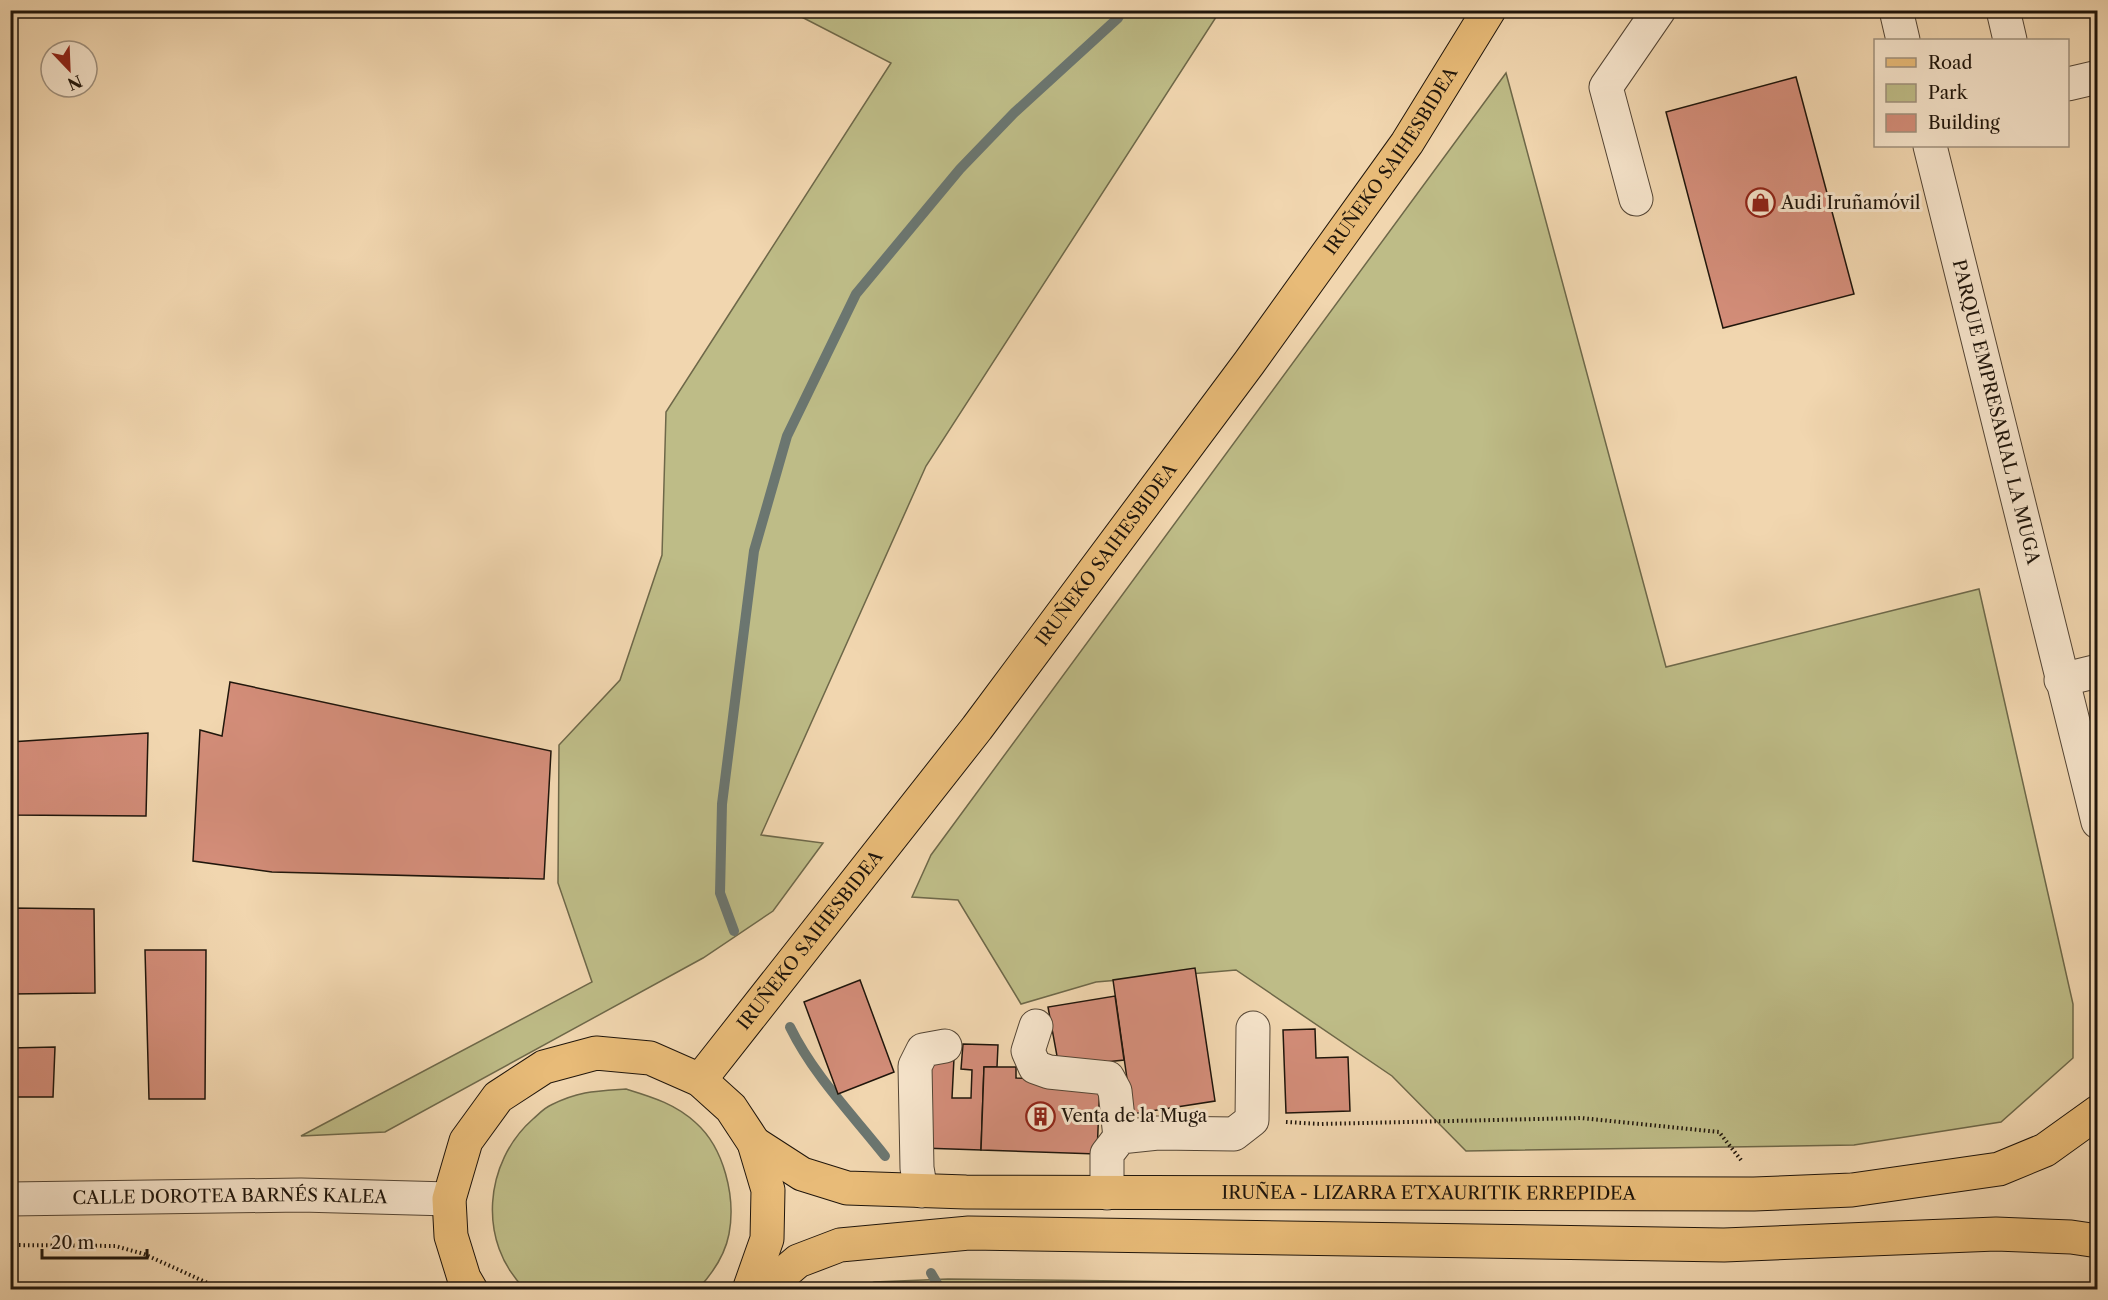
<svg xmlns="http://www.w3.org/2000/svg" width="2108" height="1300" viewBox="0 0 2108 1300" font-family="'Libre Caslon Text',serif">
	<style>
		.green { fill: #bebc87; stroke: #6e6849; stroke-width: 1.5 }
		.lines { fill: none; stroke-linecap: round; stroke-linejoin: round }
		.stream { stroke: #6b7670; stroke-width: 10 }
		.building { fill: #d38d79; stroke: #1f150b; stroke-width: 1.5 }
		.minor-casing { stroke: #544534; stroke-width: 35 }
		.major-casing { stroke: #1f150b; stroke-width: 35 }
		.highway-casing { stroke: #1f150b; stroke-width: 35 }
		.path { stroke: #1f150b; stroke-width: 4; stroke-dasharray: 1.5 3; stroke-linecap: butt }
		.minor { stroke: #f6e4cb; stroke-width: 33 }
		.major { stroke: #e8bb78; stroke-width: 33 }
		.highway { stroke: #e8bb78; stroke-width: 33 }
		.labels { text-anchor: middle; dominant-baseline: central; stroke-width: 6; stroke-linejoin: round; paint-order: stroke }
		.street-label { font-size: 18px; fill: #1f150b; stroke: #f6e4cb }
		.poi-label { font-size: 18px; fill: #1f150b; stroke: #f6e4cb; text-anchor: start }
	</style>
	<rect width="100%" height="100%" fill="#f1d6af"/>
	<filter id="stains"><feTurbulence type="fractalNoise" baseFrequency=".00333" numOctaves="4"/><feColorMatrix values="0 0 0 0 .2 0 0 0 0 .09 0 0 0 0 .02 0 0 0 .5 -.17"/></filter>
	<radialGradient id="worn" r=".72"><stop offset=".6" stop-color="#630" stop-opacity="0"/><stop offset="1" stop-color="#630" stop-opacity=".3"/></radialGradient>
	<g class="green">
		<polygon points="790,11 1220,11 926,466 761,835 823,843 773,911 703,958 385,1132 301,1136 592,982 558,883 559,745 620,680 662,555 666,412 891,63"/>
		<polygon points="1506,73 1666,667 1979,589 2073,1004 2073,1058 2001,1122 1854,1145 1466,1151 1392,1076 1236,970 1096,982 1021,1004 958,900 912,897 931,855"/>
		<path d="M626,1089C652,1097 676,1104 696,1123C724,1148 736,1197 729,1234C725,1255 712,1274 698,1289H525C477,1242 484,1162 533,1119C539,1114 544,1108 551,1105C579,1091 596,1091 626,1089Z"/>
		<polygon points="948,1279 1841,1289 860,1289 874,1282"/>
	</g>
	<g class="lines">
		<g class="stream">
			<polyline points="734,931 720,893 722,804 754,551 787,436 856,294 960,169 1014,113 1118,18 1122,10"/>
			<path d="M790,1027C814,1076 852,1114 885,1156"/>
			<polyline points="931,1273 941,1290"/>
		</g>
	</g>
	<g class="building">
		<polygon points="1796,77 1854,294 1723,328 1666,112"/>
		<polygon points="230,682 551,751 544,879 272,872 193,861 200,730 222,736"/>
		<polygon points="148,733 146,816 10,815 10,742"/>
		<polygon points="10,908 94,909 95,993 10,994"/>
		<polygon points="145,950 206,950 205,1099 149,1099"/>
		<polygon points="1195,968 1215,1101 1132,1114 1113,980"/>
		<polygon points="860,980 894,1072 838,1094 804,1002"/>
		<polygon points="1115,996 1124,1060 1059,1067 1048,1007"/>
		<polygon points="1315,1029 1316,1058 1348,1057 1350,1111 1286,1113 1283,1030"/>
		<polygon points="963,1044 998,1045 997,1067 984,1067 981,1150 922,1148 926,1056 954,1058 952,1098 971,1098 972,1070 961,1069"/>
		<polygon points="55,1047 53,1097 10,1097 10,1048"/>
		<polygon points="984,1067 1016,1067 1016,1078 1100,1081 1097,1154 981,1150"/>
	</g>
	<g class="lines">
		<defs>
			<g id="minor">
				<polyline points="1896,10 1903,40"/>
				<polyline points="2003,10 2010,40"/>
				<polyline points="2068,84 2098,77"/>
				<path id="s1" d="M1930,146L2098,822"/>
				<polyline points="1636,199 1606,87 1659,10"/>
				<polyline points="2061,680 2098,671"/>
				<polyline points="1036,1026 1028,1051 1035,1067 1049,1072 1108,1078 1115,1091 1120,1137"/>
				<polyline points="921,1191 917,1168 915,1066 923,1050 945,1046"/>
				<polyline points="1107,1193 1107,1154 1120,1137 1158,1133 1234,1134 1252,1120 1253,1028"/>
				<path id="s2" d="M10,1199L301,1195L449,1199"/>
			</g>
			<g id="major">
				<path id="s3" d="M754,1143L802,1174L847,1188L966,1192L1754,1194L1852,1190L1999,1169L2045,1150L2098,1112"/>
				<polyline points="764,1290 798,1261 840,1245 969,1233 1724,1245 1996,1234 2071,1237 2098,1241"/>
			</g>
			<g id="highway">
				<path id="s4" d="M700,1080L977,728L1249,363L1407,143L1489,10"/>
				<polyline points="471,1290 464,1278 451,1236 449,1199 466,1141 498,1097 544,1067 596,1053 650,1058 700,1080 731,1108 754,1143 768,1190 767,1239 749,1290"/>
			</g>
		</defs>
		<use href="#minor" class="minor-casing"/>
		<use href="#major" class="major-casing"/>
		<use href="#highway" class="highway-casing"/>
		<g class="path">
			<polyline points="1286,1122 1320,1124 1581,1118 1719,1132 1741,1160"/>
			<polyline points="10,1245 115,1246 144,1254 214,1286 252,1290"/>
		</g>
		<use href="#minor" class="minor"/>
		<use href="#major" class="major"/>
		<use href="#highway" class="highway"/>
	</g>
	<defs>
		<symbol id="shop-ring" viewBox="-11 -11 22 22"><circle r="9.5" fill="#f6e4cb" stroke="#8f2418" stroke-width="1.5"/><path d="M-5-2.5h2.3a2.7 3.5 0 0 1 5.4 0H5L5.5 6h-11ZM-1.5-2.5h3a1.5 2.3 0 0 0-3 0Z" fill="#8f2418"/></symbol>
		<symbol id="building-ring" viewBox="-11 -11 22 22"><circle r="9.5" fill="#f6e4cb" stroke="#8f2418" stroke-width="1.5"/><path d="M-4-6H4V6H1V3H-1V6H-4ZM-2.5-4.3h1.7v1.8h-1.7ZM.8-4.3h1.7v1.8H.8ZM-2.5-1h1.7V.8h-1.7ZM.8-1h1.7V.8H.8Z" fill="#8f2418"/></symbol>
	</defs>
	<g fill-rule="evenodd">
		<use href="#shop-ring" x="1744" y="186" width="33" height="33"/>
		<use href="#building-ring" x="1024" y="1100" width="33" height="33"/>
	</g>
	<g class="labels">
		<g class="street-label">
			<text stroke="none"><textPath href="#s4" startOffset="1150">IRUÑEKO SAIHESBIDEA</textPath></text>
			<text stroke="none"><textPath href="#s1" startOffset="274">PARQUE EMPRESARIAL LA MUGA</textPath></text>
			<text stroke="none"><textPath href="#s4" startOffset="664">IRUÑEKO SAIHESBIDEA</textPath></text>
			<text stroke="none"><textPath href="#s4" startOffset="178">IRUÑEKO SAIHESBIDEA</textPath></text>
			<text stroke="none"><textPath href="#s3" startOffset="686">IRUÑEA - LIZARRA ETXAURITIK ERREPIDEA</textPath></text>
			<text stroke="none"><textPath href="#s2" startOffset="220">CALLE DOROTEA BARNÉS KALEA</textPath></text>
		</g>
		<g class="poi-label">
			<text x="1781" y="203">Audi Iruñamóvil</text>
			<text x="1061" y="1116">Venta de la Muga</text>
		</g>
	</g>
	<rect width="2108" height="1300" fill="none" stroke="#f1d6af" stroke-width="36"/>
	<rect x="12" y="12" width="2084" height="1276" fill="none" stroke="#1f150b" stroke-width="3"/>
	<rect x="18" y="18" width="2072" height="1264" fill="none" stroke="#1f150b" stroke-width="1.5"/>
	<rect x="1874" y="39" width="195" height="108" fill="#f6e4cb" stroke="#a0917e" stroke-width="1.5"/>
	<rect x="1886" y="58" width="30" height="9" fill="#e8bb78" stroke="#a0917e" stroke-width="1.5"/>
	<text x="1928" y="69" font-size="18" fill="#1f150b">Road</text>
	<rect x="1886" y="84" width="30" height="18" fill="#bebc87" stroke="#a0917e" stroke-width="1.5"/>
	<text x="1928" y="99" font-size="18" fill="#1f150b">Park</text>
	<rect x="1886" y="114" width="30" height="18" fill="#d38d79" stroke="#a0917e" stroke-width="1.5"/>
	<text x="1928" y="129" font-size="18" fill="#1f150b">Building</text>
	<g transform="translate(69 69) rotate(157)"><circle r="28" fill="#f6e4cb" stroke="#a0917e" stroke-width="1.5"/>
	<path d="M0-4.5L10 22L0 15L-10 22Z" fill="#8f2418"/>
	<text y="-9" font-size="16" font-weight="bold" text-anchor="middle" fill="#1f150b">N</text>
	</g>
	<path d="M42 1249v9h105v-9" fill="none" stroke="#1f150b" stroke-width="3"/>
	<text x="51" y="1249" font-size="18" fill="#1f150b" stroke="#f6e4cb" stroke-width="4.5" paint-order="stroke">20 m</text>
	<rect width="100%" height="100%" filter="url(#stains)"/>
	<rect width="100%" height="100%" fill="url(#worn)"/>
</svg>
